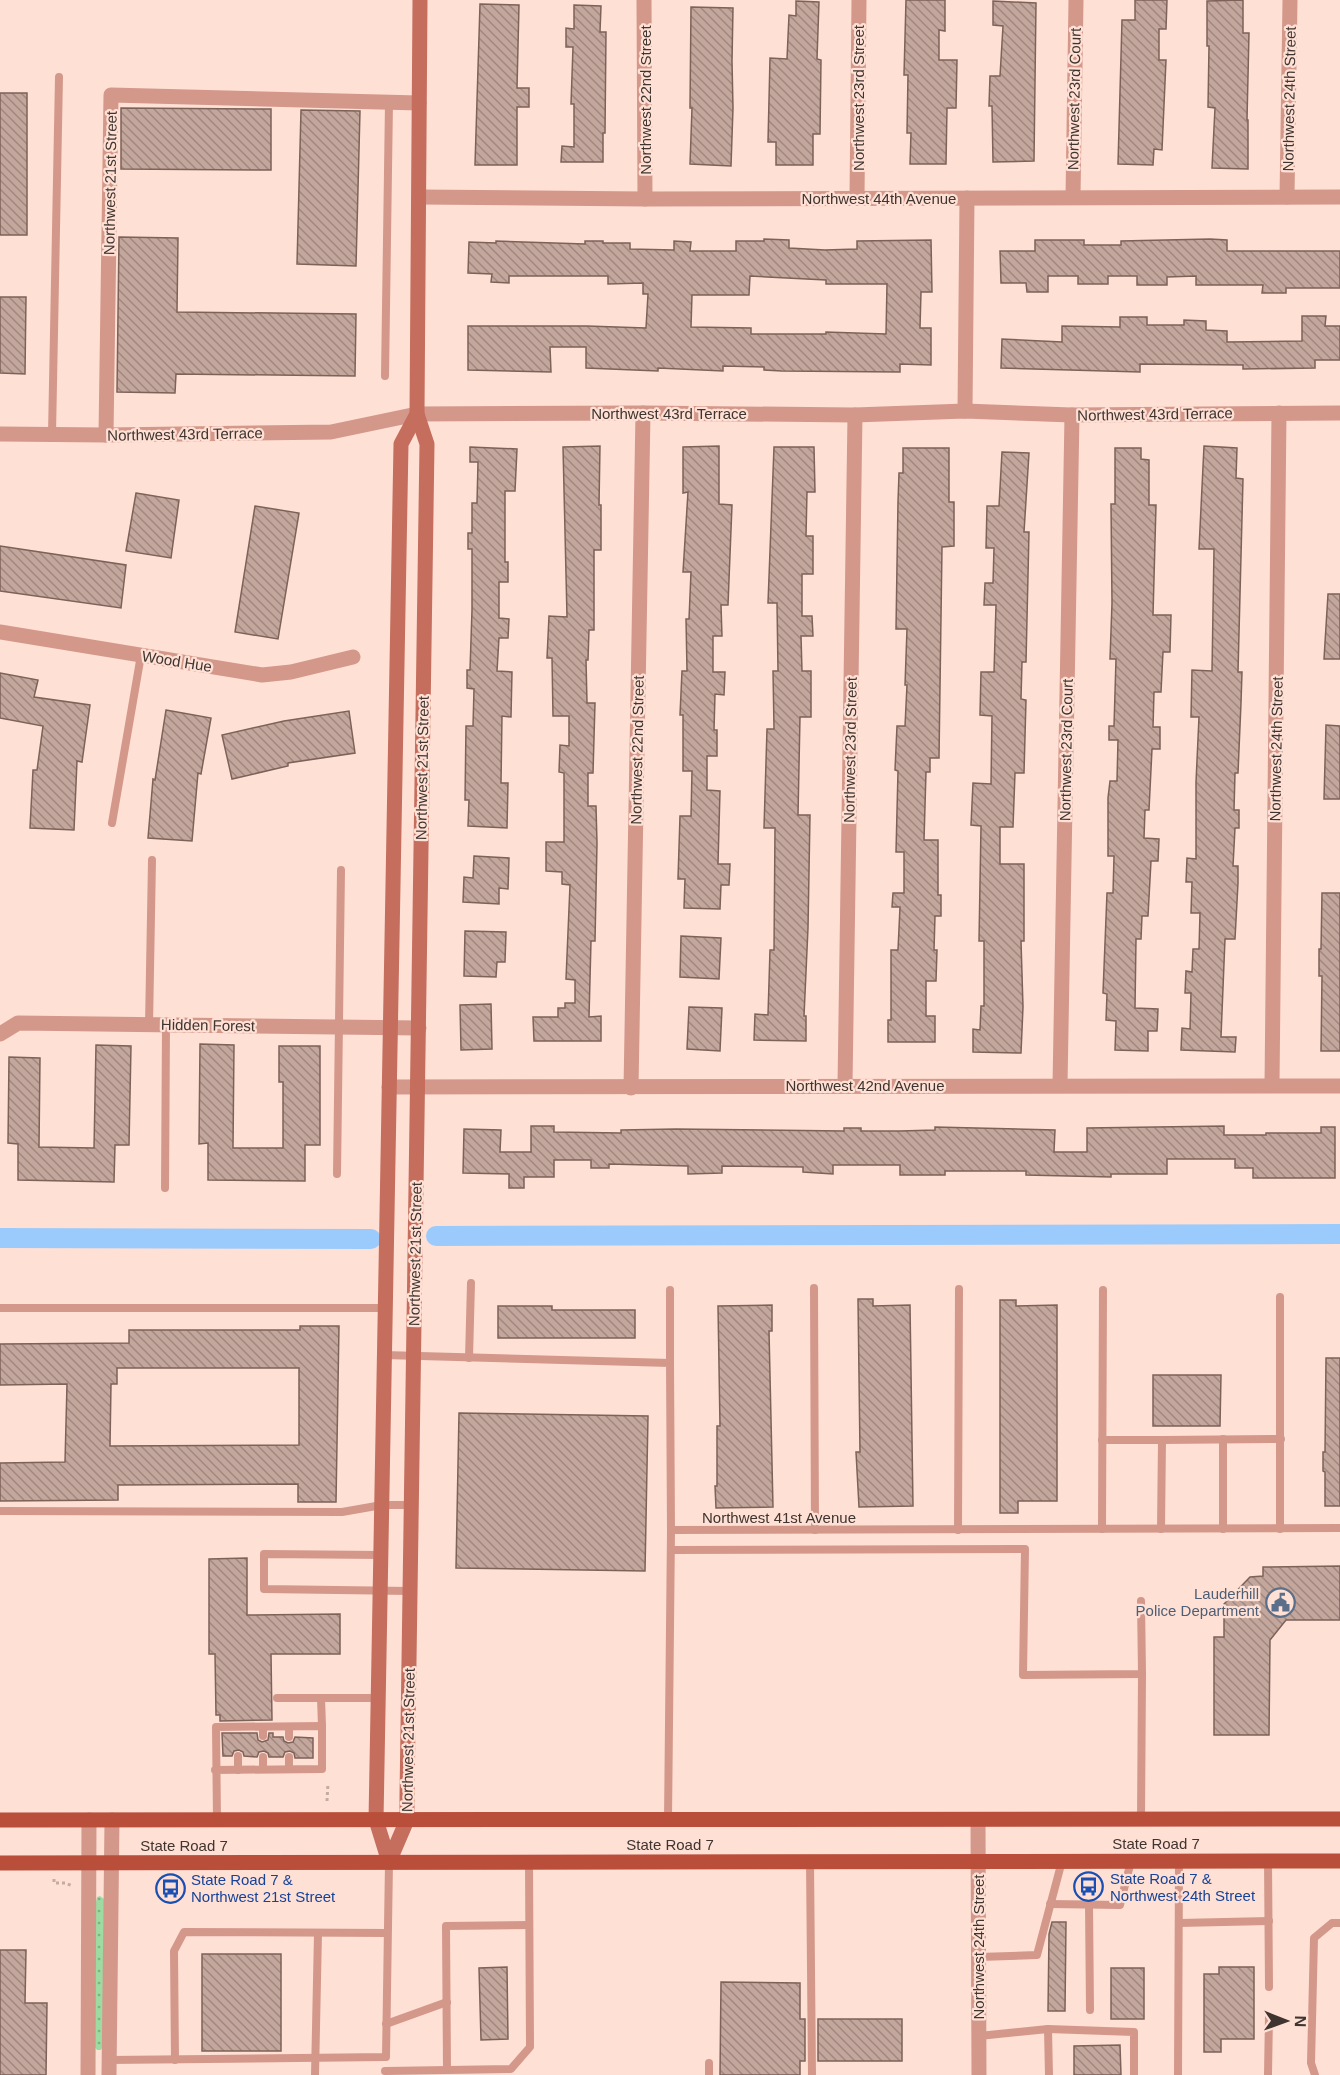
<svg xmlns="http://www.w3.org/2000/svg" width="1340" height="2075" viewBox="0 0 1340 2075" font-family="Helvetica,sans-serif">
	<style>
		.grass { fill: url(#grass-dots) }
		.lines { fill: none; stroke-linecap: round; stroke-linejoin: round }
		.canal { stroke: #9bcbfc; stroke-width: 20 }
		.building { fill: url(#building-back-hatch); stroke: #7d6259; stroke-width: 1.5; fill-rule: evenodd }
		.path { stroke: #c5aca3; stroke-width: 3; stroke-dasharray: 3 3; stroke-linecap: butt }
		.lane { stroke: #d4988b; stroke-width: 8 }
		.street { stroke: #d4988b; stroke-width: 15 }
		.secondary { stroke: #c56e5d; stroke-width: 15 }
		.primary { stroke: #b94e3b; stroke-width: 15 }
		.labels { text-anchor: middle; dominant-baseline: central; stroke-width: 4.5; stroke-linejoin: round; paint-order: stroke }
		.street-label { font-size: 15px; fill: #3f342f; stroke: #ffe0d5 }
		.service-label { font-size: 15px; fill: #4e5e75; stroke: #ffe0d5; text-anchor: end }
		.transit-label { font-size: 15px; fill: #164399; stroke: #ffe0d5; text-anchor: start }
	</style>
	<defs>
		<pattern id="grass-dots" width="8" height="8" patternUnits="userSpaceOnUse" patternTransform="scale(1.5)"><rect width="8" height="8" fill="#9ddba2"/><path d="M2 2h.1M6 6h.1" fill="none" stroke="#81b284" stroke-width="1.8" stroke-linecap="round"/></pattern>
		<pattern id="building-back-hatch" width="6" height="6" patternUnits="userSpaceOnUse" patternTransform="scale(1.5)"><rect width="6" height="6" fill="#c3a69c"/><path d="M-1 5l2 2M0 0l6 6M5-1l2 2" fill="none" stroke="#a08880"/></pattern>
	</defs>
	<rect width="100%" height="100%" fill="#ffe0d5"/>
	<polygon class="grass" points="100,1896 104,1899 103,2046 101,2050 97,2050 94,2046 95,1907 97,1897"/>
	<g class="lines">
		<g class="canal">
			<polyline points="436,1236 1340,1234"/>
			<polyline points="0,1238 371,1239"/>
		</g>
	</g>
	<g class="building">
		<polygon points="906,0 945,0 945,31 939,30 939,60 957,60 956,108 947,108 946,164 910,164 911,133 907,133 908,75 904,75"/>
		<polygon points="1135,0 1167,0 1166,29 1159,29 1159,60 1166,60 1162,150 1154,149 1153,165 1118,164 1122,20 1135,20"/>
		<polygon points="1243,0 1243,33 1249,33 1247,120 1248,120 1248,169 1212,168 1215,108 1208,107 1209,46 1207,46 1207,1"/>
		<polygon points="796,1 819,2 817,59 821,60 820,134 813,134 813,165 776,165 776,142 768,142 770,58 787,59 789,15 796,16"/>
		<polygon points="993,1 1036,3 1034,161 993,162 992,106 989,106 990,76 1000,76 1003,26 993,25"/>
		<polygon points="480,4 519,5 517,88 529,88 529,107 517,107 517,165 475,165"/>
		<polygon points="574,5 601,6 600,32 606,32 605,133 603,133 603,162 561,162 562,146 574,147 574,104 571,104 573,47 566,47 566,28 574,29"/>
		<polygon points="691,7 733,8 732,61 733,108 731,166 690,164 692,108 690,108"/>
		<rect x="0" y="93" width="27" height="142"/>
		<polygon points="121,108 271,109 271,170 121,169"/>
		<polygon points="301,110 360,111 356,266 297,264"/>
		<polygon points="119,237 178,238 177,312 356,314 355,376 176,374 175,393 117,392"/>
		<path d="M764,239L789,240V248L825,250L857,249V241L931,240L932,292H921L920,328H931V365L900,364V372L782,371L764,370V367L723,366V371L658,368V371L586,368V347H550L551,372L468,370V326H587L646,328L648,294H643V283L608,284V276H509V283L491,282L492,274L468,273L469,242L496,243V241L585,244V241H603V243H630V249L674,250V241L691,242L690,251H736V241H764ZM750,276L826,280V284H887L886,334L826,332V334H751V328L691,327L692,295H749Z"/>
		<polygon points="1210,239 1227,240 1227,251 1340,251 1340,288 1286,288 1286,293 1262,293 1263,285 1196,285 1196,276 1167,277 1167,285 1137,285 1137,276 1108,276 1108,284 1078,284 1078,276 1048,276 1048,292 1027,292 1026,283 1001,283 1000,251 1035,251 1035,240 1084,240 1084,245 1121,245 1121,241"/>
		<polygon points="0,297 26,297 25,374 0,373"/>
		<polygon points="1302,316 1326,316 1325,326 1340,326 1340,360 1315,360 1315,368 1243,369 1243,365 1140,364 1140,372 1001,368 1002,339 1062,342 1062,326 1120,327 1120,317 1147,317 1147,325 1184,325 1184,320 1206,321 1206,330 1227,331 1227,342 1302,341"/>
		<polygon points="600,446 599,505 601,505 601,550 594,550 594,630 589,630 588,660 586,660 587,703 595,703 593,773 588,773 588,806 596,806 597,843 595,941 591,941 589,1017 601,1016 601,1041 534,1041 533,1017 558,1017 558,1008 565,1008 565,1003 575,1003 575,980 566,979 570,885 562,884 562,872 546,871 546,842 564,842 564,773 559,772 560,745 569,746 569,716 553,716 552,658 547,658 549,616 567,617 563,447"/>
		<polygon points="719,446 719,504 732,505 728,605 721,605 722,636 713,636 713,672 725,672 724,695 715,694 714,730 717,730 717,756 707,756 707,790 720,791 718,864 730,864 729,885 721,885 720,909 684,908 685,879 678,879 680,816 691,816 692,771 683,771 683,715 680,715 682,671 687,671 686,619 689,619 691,572 683,572 688,492 683,493 683,447"/>
		<polygon points="1204,446 1237,448 1236,478 1243,479 1238,672 1242,672 1241,703 1238,773 1235,773 1234,810 1239,810 1239,828 1235,828 1233,866 1238,866 1238,883 1235,939 1225,939 1221,1037 1236,1037 1235,1052 1181,1050 1182,1028 1190,1029 1191,993 1185,993 1186,971 1192,972 1193,949 1199,949 1200,913 1191,913 1192,882 1186,882 1187,858 1196,859 1196,782 1199,717 1191,717 1192,670 1212,671 1214,549 1199,549"/>
		<polygon points="470,447 517,449 515,491 505,491 505,562 508,562 508,582 499,582 499,618 509,619 508,638 499,638 497,671 512,672 511,717 502,716 501,783 508,783 507,828 468,826 469,800 465,800 466,726 473,726 474,689 467,688 467,670 470,670 472,610 472,549 468,549 468,533 472,533 472,503 477,503 478,462 470,462"/>
		<polygon points="774,447 814,447 815,492 807,492 806,536 813,536 813,574 802,574 802,616 812,616 813,636 801,636 802,671 811,671 811,717 800,717 798,815 810,815 808,928 804,1016 806,1016 806,1041 754,1040 755,1014 768,1015 770,950 774,950 775,828 764,828 767,729 774,729 773,671 778,671 777,603 768,603"/>
		<polygon points="903,448 949,448 949,502 954,502 954,546 942,547 939,758 930,758 930,772 926,772 924,840 938,840 938,895 941,895 941,916 935,916 934,950 937,950 936,981 926,981 926,1016 935,1016 935,1042 888,1042 888,1020 891,1020 891,950 898,950 900,907 892,907 893,893 904,893 904,852 896,852 898,771 895,770 897,726 905,726 907,685 905,685 907,629 896,629 898,502 899,473 903,473"/>
		<polygon points="1115,448 1141,448 1141,459 1149,460 1149,505 1156,505 1153,615 1171,615 1170,652 1163,652 1161,692 1154,692 1153,727 1160,727 1160,749 1152,749 1149,810 1145,810 1144,838 1159,839 1158,861 1151,861 1148,916 1142,916 1141,939 1136,939 1135,1008 1158,1009 1157,1031 1148,1031 1148,1051 1115,1050 1116,1021 1106,1020 1107,994 1103,993 1107,893 1113,893 1114,856 1108,856 1108,798 1110,781 1117,781 1118,740 1109,740 1109,726 1114,726 1116,659 1110,659 1112,603 1111,504 1115,504"/>
		<polygon points="1002,452 1029,453 1024,532 1029,532 1026,662 1022,662 1021,699 1026,700 1024,773 1015,773 1013,827 1000,827 1000,864 1024,864 1024,941 1021,941 1023,1007 1021,1053 973,1052 973,1029 980,1030 981,1006 984,1006 984,941 979,941 981,826 971,825 973,783 991,784 992,716 980,715 981,672 994,672 996,605 984,605 985,583 993,583 994,548 986,548 987,506 999,506"/>
		<polygon points="136,493 179,500 171,558 126,551"/>
		<polygon points="255,506 299,513 278,639 235,632"/>
		<polygon points="0,546 126,565 121,608 0,591"/>
		<polygon points="1328,594 1340,594 1340,659 1324,659"/>
		<polygon points="0,673 38,680 34,697 90,705 82,762 77,761 74,830 30,828 33,770 37,770 43,726 0,718"/>
		<polygon points="166,710 211,718 201,774 198,773 192,841 148,838 153,779 155,780"/>
		<polygon points="349,711 355,753 288,763 288,766 232,779 222,735 284,721"/>
		<polygon points="1326,725 1340,726 1340,799 1324,799"/>
		<polygon points="474,856 509,858 508,889 499,888 499,904 463,902 464,877 473,878"/>
		<polygon points="1322,893 1340,893 1340,1051 1321,1051 1322,976 1319,976 1319,949 1321,949"/>
		<polygon points="465,931 506,932 505,962 497,962 496,977 464,976"/>
		<polygon points="681,936 721,938 719,979 680,977"/>
		<polygon points="491,1004 492,1049 461,1050 460,1005"/>
		<polygon points="689,1007 722,1008 720,1051 687,1049"/>
		<polygon points="200,1044 234,1045 233,1148 283,1148 283,1082 279,1082 279,1046 320,1046 320,1145 305,1145 305,1181 208,1180 208,1143 199,1144"/>
		<polygon points="96,1045 131,1046 129,1145 115,1145 114,1182 18,1180 18,1144 8,1143 9,1057 40,1058 39,1147 94,1148"/>
		<polygon points="531,1126 554,1126 554,1132 621,1133 621,1130 676,1129 844,1131 844,1128 861,1128 861,1131 900,1131 935,1130 935,1127 1055,1130 1054,1152 1087,1152 1087,1128 1224,1126 1224,1135 1266,1135 1266,1133 1321,1133 1321,1127 1335,1127 1335,1178 1253,1178 1253,1168 1235,1168 1235,1159 1167,1159 1167,1174 1111,1174 1111,1177 1026,1175 1026,1171 945,1171 945,1175 900,1175 900,1165 833,1165 833,1174 803,1172 803,1167 722,1166 722,1173 688,1174 688,1166 609,1164 609,1168 591,1168 591,1160 554,1160 554,1177 524,1177 524,1188 509,1188 509,1174 463,1173 464,1129 501,1130 500,1152 531,1152"/>
		<polygon points="858,1299 873,1299 873,1306 910,1305 913,1506 859,1507 856,1452 860,1452"/>
		<polygon points="1000,1300 1016,1300 1016,1306 1057,1305 1057,1501 1018,1501 1018,1513 1000,1513"/>
		<polygon points="772,1305 772,1331 769,1331 773,1507 716,1508 715,1486 717,1486 717,1426 720,1426 718,1306"/>
		<polygon points="498,1306 552,1306 552,1310 635,1310 635,1338 498,1338"/>
		<path d="M300,1326H339L336,1502H298V1484L118,1485V1500L0,1501V1463L65,1462L67,1384L0,1385V1344L129,1343V1330H300ZM117,1368H299V1445L110,1446L111,1384H117Z"/>
		<polygon points="1326,1358 1340,1358 1340,1506 1325,1506 1325,1472 1323,1471 1323,1452 1325,1452"/>
		<polygon points="1153,1375 1221,1375 1220,1426 1153,1426"/>
		<polygon points="459,1413 648,1416 645,1571 456,1568"/>
		<polygon points="247,1558 247,1615 340,1614 340,1654 271,1654 272,1720 220,1721 220,1715 216,1715 215,1654 209,1654 209,1559"/>
		<polygon points="1340,1566 1340,1620 1286,1620 1270,1640 1269,1735 1214,1735 1214,1637 1224,1637 1224,1604 1250,1577 1263,1576 1263,1567"/>
		<polygon points="222,1733 257,1733 258,1740 262,1742 268,1740 269,1733 273,1733 273,1737 283,1737 284,1741 288,1743 293,1742 295,1737 313,1738 313,1758 295,1758 294,1753 290,1751 285,1752 283,1757 269,1757 268,1753 264,1751 259,1752 257,1757 244,1756 243,1752 239,1750 234,1751 232,1756 223,1756"/>
		<polygon points="1052,1922 1066,1922 1065,2011 1048,2011 1049,1934"/>
		<polygon points="0,1950 26,1950 25,2003 47,2003 46,2075 0,2075"/>
		<rect x="202" y="1954" width="79" height="97"/>
		<polygon points="507,1967 508,2039 481,2040 479,1968"/>
		<polygon points="1219,1967 1254,1967 1254,2039 1221,2039 1221,2052 1204,2052 1204,1974 1219,1974"/>
		<rect x="1111" y="1968" width="33" height="51"/>
		<polygon points="721,1982 800,1983 800,2019 805,2019 805,2061 800,2061 800,2075 720,2075"/>
		<rect x="818" y="2019" width="84" height="42"/>
		<polygon points="1120,2045 1121,2075 1074,2075 1074,2046"/>
	</g>
	<g class="lines">
		<g class="path">
			<polyline points="327,1801 328,1783"/>
			<polyline points="54,1879 54,1883 65,1883 73,1886"/>
		</g>
		<g class="lane">
			<polyline points="385,376 389,102"/>
			<polyline points="52,434 59,77"/>
			<polyline points="112,823 141,655"/>
			<polyline points="149,1025 152,860"/>
			<polyline points="337,1174 341,870"/>
			<polyline points="165,1188 166,1025"/>
			<polyline points="814,1288 815,1530"/>
			<polyline points="1280,1297 1280,1529"/>
			<polyline points="0,1308 385,1308"/>
			<polyline points="384,1355 670,1363 671,1530 1340,1528"/>
			<polyline points="469,1358 471,1283"/>
			<polyline points="670,1363 670,1290"/>
			<polyline points="1102,1440 1162,1440 1161,1529"/>
			<polyline points="1162,1440 1281,1439"/>
			<polyline points="0,1511 342,1512 382,1505 411,1505"/>
			<polyline points="1102,1529 1103,1290"/>
			<polyline points="1223,1529 1223,1439"/>
			<polyline points="958,1530 959,1289"/>
			<polyline points="671,1550 1025,1549 1023,1675 1142,1674 1141,1601"/>
			<polyline points="381,1555 264,1554 264,1589 410,1591"/>
			<polyline points="277,1698 321,1698"/>
			<polyline points="322,1726 321,1698 378,1698"/>
			<polyline points="263,1727 263,1736"/>
			<polyline points="289,1727 289,1737"/>
			<polyline points="238,1756 238,1770"/>
			<polyline points="263,1757 263,1769"/>
			<polyline points="289,1769 289,1757"/>
			<polyline points="215,1770 322,1769 322,1726 216,1727 217,1820"/>
			<polyline points="1141,1819 1142,1674"/>
			<polyline points="668,1820 671,1530"/>
			<polyline points="1268,1861 1269,1987"/>
			<polyline points="810,1862 812,2075"/>
			<polyline points="1050,1904 1120,1905 1131,1861"/>
			<polyline points="1089,1904 1090,2010"/>
			<polyline points="1179,1923 1269,1921"/>
			<polyline points="979,1957 1037,1955 1062,1861"/>
			<polyline points="386,2024 447,2002"/>
			<polyline points="1048,2029 1134,2032 1134,2075"/>
			<polyline points="979,2036 1048,2029 1049,2075"/>
			<polyline points="109,2060 386,2057 389,1862"/>
			<polyline points="175,2060 174,1951 184,1932 387,1933"/>
			<polyline points="709,2063 709,2075"/>
			<polyline points="447,2070 446,1926 529,1925"/>
			<polyline points="385,2071 511,2069 530,2047 529,1862"/>
			<polyline points="315,2075 318,1933"/>
			<polyline points="1178,2075 1179,1861"/>
			<polyline points="1268,2075 1269,2015"/>
			<polyline points="1315,2075 1311,2063 1314,1938 1332,1923 1340,1923"/>
		</g>
		<g class="street">
			<polyline points="644,0 645,199"/>
			<polyline points="419,197 645,199 1340,197"/>
			<polyline points="857,197 859,0"/>
			<polyline points="1073,197 1076,0"/>
			<polyline points="1287,197 1290,0"/>
			<polyline points="965,411 967,198"/>
			<polyline points="0,434 106,435 331,432 417,414 643,413 855,415 965,411 1072,415 1340,413"/>
			<polyline points="106,435 111,95 419,103"/>
			<polyline points="0,632 262,675 291,672 353,657"/>
			<polyline points="0,1034 18,1023 419,1028"/>
			<polyline points="845,1085 855,415"/>
			<polyline points="1060,1085 1072,415"/>
			<polyline points="1272,1085 1279,413"/>
			<polyline points="389,1087 1340,1086"/>
			<polyline points="631,1088 643,413"/>
			<polyline points="978,1820 979,2075"/>
			<polyline points="88,2075 89,1820"/>
			<polyline points="109,2075 112,1820"/>
		</g>
		<g class="secondary">
			<polyline points="389,1862 407,1820 407,1796 427,444 417,414 420,0"/>
			<polyline points="389,1862 376,1820 401,444 417,414"/>
		</g>
		<g class="primary">
			<polyline points="0,1820 1340,1819"/>
			<polyline points="0,1863 1340,1861"/>
		</g>
	</g>
	<defs>
		<symbol id="civic-ring" viewBox="-11 -11 22 22"><circle r="9.5" fill="#ffe0d5" stroke="#5c6f8a" stroke-width="1.5"/><path d="M-.6-6.5H3V-4.5H.6V-3L4-1V1h2V6H-6V1h2V-1L-.6-3ZM-1.2 2.5V6h2.4V2.5Z" fill="#5c6f8a"/></symbol>
		<symbol id="bus-ring" viewBox="-11 -11 22 22"><circle r="9.5" fill="#ffe0d5" stroke="#1a4fb4" stroke-width="1.5"/><path d="M-5-6H5V4H4V6H2V4H-2V6H-4V4H-5ZM-3.5-4V0h7V-4ZM-3.5 1.2v1.5H-2V1.2ZM2 1.2v1.5H3.5V1.2Z" fill="#1a4fb4"/></symbol>
	</defs>
	<g fill-rule="evenodd">
		<use href="#civic-ring" x="1264" y="1586" width="33" height="33"/>
		<use href="#bus-ring" x="1072" y="1870" width="33" height="33"/>
		<use href="#bus-ring" x="154" y="1872" width="33" height="33"/>
	</g>
	<g class="labels">
		<g class="street-label">
			<text transform="translate(858 98) rotate(-90)">Northwest 23rd Street</text>
			<text transform="translate(1074 99) rotate(-89)">Northwest 23rd Court</text>
			<text transform="translate(1289 99) rotate(-89)">Northwest 24th Street</text>
			<text transform="translate(645 100) rotate(-90)">Northwest 22nd Street</text>
			<text transform="translate(110 183) rotate(-89)">Northwest 21st Street</text>
			<text x="879" y="198">Northwest 44th Avenue</text>
			<text x="669" y="413">Northwest 43rd Terrace</text>
			<text transform="translate(1155 414) rotate(-1)">Northwest 43rd Terrace</text>
			<text transform="translate(185 434) rotate(-1)">Northwest 43rd Terrace</text>
			<text transform="translate(177 661) rotate(9)">Wood Hue</text>
			<text transform="translate(1276 749) rotate(-89)">Northwest 24th Street</text>
			<text transform="translate(637 750) rotate(-89)">Northwest 22nd Street</text>
			<text transform="translate(850 750) rotate(-89)">Northwest 23rd Street</text>
			<text transform="translate(1066 750) rotate(-89)">Northwest 23rd Court</text>
			<text transform="translate(422 768) rotate(-89)">Northwest 21st Street</text>
			<text transform="translate(208 1025) rotate(1)">Hidden Forest</text>
			<text x="865" y="1085">Northwest 42nd Avenue</text>
			<text transform="translate(415 1254) rotate(-89)">Northwest 21st Street</text>
			<text x="779" y="1517">Northwest 41st Avenue</text>
			<text transform="translate(408 1740) rotate(-89)">Northwest 21st Street</text>
			<text x="1156" y="1843">State Road 7</text>
			<text x="670" y="1844">State Road 7</text>
			<text x="184" y="1845">State Road 7</text>
			<text transform="translate(978 1947) rotate(-90)">Northwest 24th Street</text>
		</g>
		<g class="service-label">
			<text x="1259" y="1593">Lauderhill<tspan x="1259" dy="17">Police Department</tspan></text>
		</g>
		<g class="transit-label">
			<text x="1110" y="1878">State Road 7 &amp;<tspan x="1110" dy="17">Northwest 24th Street</tspan></text>
			<text x="191" y="1879">State Road 7 &amp;<tspan x="191" dy="17">Northwest 21st Street</tspan></text>
		</g>
	</g>
	<g transform="translate(1286 2021) rotate(91)" stroke="#ffe0d5" stroke-width="4.5" paint-order="stroke">
	<path d="M0-4.5L10 22L0 15L-10 22Z" fill="#3f342f"/>
	<text y="-9" font-size="16" font-weight="bold" text-anchor="middle" fill="#3f342f">N</text>
	</g>
</svg>
